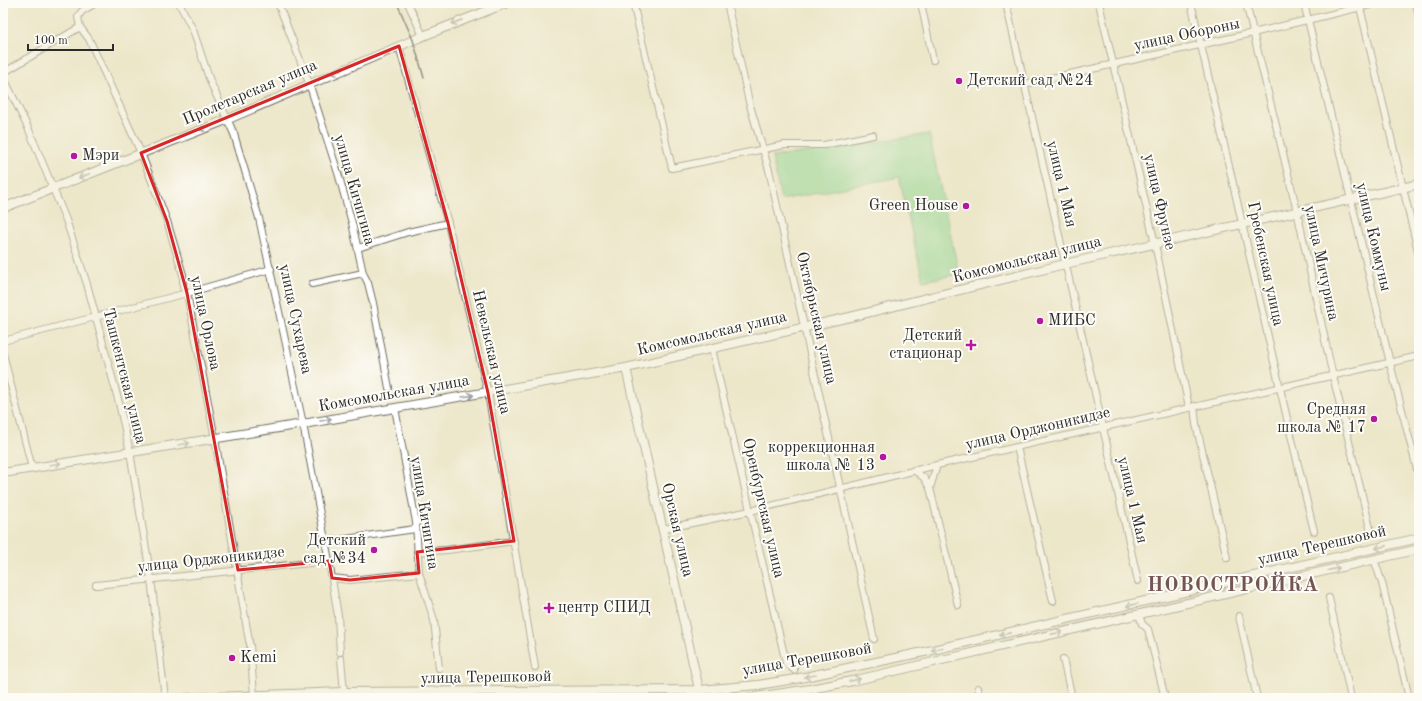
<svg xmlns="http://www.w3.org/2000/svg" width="1422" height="701" viewBox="0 0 1422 701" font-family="'Old Standard TT',serif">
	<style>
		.green { fill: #89d795; stroke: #5a8160 }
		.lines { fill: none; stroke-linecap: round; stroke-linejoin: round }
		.minor-casing { stroke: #6f6d63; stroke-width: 8 }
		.major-casing { stroke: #6f6d63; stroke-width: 10 }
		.minor { stroke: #fff; stroke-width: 6 }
		.major { stroke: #fff; stroke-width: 8 }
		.rail { stroke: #2b2b2b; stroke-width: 1.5 }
		.oneway { stroke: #a0a0a0 }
		.marked { fill: none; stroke: #d62828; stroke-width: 3; stroke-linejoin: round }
		.poi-dot { fill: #b5179e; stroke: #fdfcf7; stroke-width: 1.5 }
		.labels { text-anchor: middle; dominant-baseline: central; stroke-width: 4; stroke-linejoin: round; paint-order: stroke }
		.street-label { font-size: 16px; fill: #2b2b2b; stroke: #fdfcf7 }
		.poi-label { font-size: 16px; fill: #2b2b2b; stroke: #fdfcf7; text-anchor: start }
		.district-label { font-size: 20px; font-weight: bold; letter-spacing: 1px; fill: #735554; stroke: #fdfcf7 }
	</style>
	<rect width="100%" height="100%" fill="#fdfcf7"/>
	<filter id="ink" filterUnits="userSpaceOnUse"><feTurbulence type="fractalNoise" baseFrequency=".025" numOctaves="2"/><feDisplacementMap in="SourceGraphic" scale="8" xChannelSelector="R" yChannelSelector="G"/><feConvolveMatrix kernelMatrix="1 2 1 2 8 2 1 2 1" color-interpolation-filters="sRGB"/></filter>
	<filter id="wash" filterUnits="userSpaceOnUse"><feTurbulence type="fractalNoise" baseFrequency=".012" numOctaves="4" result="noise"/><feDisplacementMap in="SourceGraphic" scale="16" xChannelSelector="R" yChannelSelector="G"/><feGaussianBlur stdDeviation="0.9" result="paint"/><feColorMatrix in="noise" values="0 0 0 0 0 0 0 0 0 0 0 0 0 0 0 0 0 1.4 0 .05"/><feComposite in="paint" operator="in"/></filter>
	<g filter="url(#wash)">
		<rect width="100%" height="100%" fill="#ede7cb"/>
		<polygon class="green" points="929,134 959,274 923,281 899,177 781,200 772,157"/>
	</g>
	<g filter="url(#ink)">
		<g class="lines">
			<defs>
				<g id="minor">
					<polyline points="179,3 193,30 210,81 234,134 259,218 303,424 329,561 338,616 340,652"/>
					<polyline points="278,3 309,83 338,173 352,223 363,273 368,283 373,303 389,388"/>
					<polyline points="408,3 423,36"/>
					<polyline points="633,3 672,168 784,145 824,145 873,135"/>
					<polyline points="727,3 749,102 769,170 874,639"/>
					<polyline points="921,3 933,60"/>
					<polyline points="1006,3 1138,581"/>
					<polyline points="1099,3 1155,244 1189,407"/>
					<path d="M1191,3C1233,179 1271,356 1314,531"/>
					<polyline points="1246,3 1297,211 1332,372 1370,528"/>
					<polyline points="1304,3 1390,363 1419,477"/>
					<polyline points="1359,3 1419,255"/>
					<polyline points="1416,3 1419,17"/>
					<polyline points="80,27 89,39 141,153 167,221 183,275 183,288 187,293 215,439 249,641"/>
					<polyline points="399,46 448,223 488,393 535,667"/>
					<polyline points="3,73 80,27 78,17 82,11 96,3"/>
					<polyline points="3,76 29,130 66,220 87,284 119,403 130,452 151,579 165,698"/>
					<polyline points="1025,84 1253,33 1378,3"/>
					<polyline points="358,248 408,232 448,223"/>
					<polyline points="312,284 363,273"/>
					<polyline points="3,341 187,293 271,269"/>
					<polyline points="712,349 786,663 794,670"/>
					<polyline points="3,354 32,468"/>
					<polyline points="1194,406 1196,424 1227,558"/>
					<polyline points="395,408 416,522 419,573 434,620 439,668"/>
					<polyline points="1017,447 1053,601"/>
					<polyline points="914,470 924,478 930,488 958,605"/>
					<polyline points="930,488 937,465"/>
					<polyline points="663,529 750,511 937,465 1419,356"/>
					<polyline points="325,542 415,529"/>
					<polyline points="417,552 447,550 514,541"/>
					<polyline points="1374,559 1382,583 1409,698"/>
					<polyline points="332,578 350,580 419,573"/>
					<polyline points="96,585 329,561"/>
					<polyline points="1329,598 1351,698"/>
					<polyline points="1139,614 1142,624 1148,629 1165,698"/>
					<polyline points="1239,616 1257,698"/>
					<polyline points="250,645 254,695"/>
					<polyline points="341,659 344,692"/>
					<polyline points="1063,659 1072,698"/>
					<polyline points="978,688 981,698"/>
				</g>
				<g id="major">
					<polyline points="3,208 226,120 423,36 507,3"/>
					<polyline points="626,368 701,698"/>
					<polyline points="3,473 303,424 626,368 850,317 1065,264 1419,184"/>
					<polyline points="186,698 344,692 700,690 758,685 795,679 924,652 1419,538"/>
					<polyline points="748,698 810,689 852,681 1419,549"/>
				</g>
			</defs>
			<use href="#minor" class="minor-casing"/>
			<use href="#major" class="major-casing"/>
			<use href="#minor" class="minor"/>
			<use href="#major" class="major"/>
			<polyline class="rail" points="397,3 413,40 424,78"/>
		</g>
		<defs><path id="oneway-shaft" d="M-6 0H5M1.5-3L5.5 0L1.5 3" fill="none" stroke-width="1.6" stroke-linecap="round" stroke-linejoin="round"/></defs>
		<g class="oneway">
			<use href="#oneway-shaft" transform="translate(457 22) rotate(159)"/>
			<use href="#oneway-shaft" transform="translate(337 72) rotate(158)"/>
			<use href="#oneway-shaft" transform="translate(205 128) rotate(159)"/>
			<use href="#oneway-shaft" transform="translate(84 176) rotate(158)"/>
			<use href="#oneway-shaft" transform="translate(468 396) rotate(-9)"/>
			<use href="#oneway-shaft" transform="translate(326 420) rotate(-10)"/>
			<use href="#oneway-shaft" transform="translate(184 444) rotate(-9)"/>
			<use href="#oneway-shaft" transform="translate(55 464) rotate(-9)"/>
			<use href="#oneway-shaft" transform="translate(1381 547) rotate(167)"/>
			<use href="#oneway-shaft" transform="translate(1334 569) rotate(-13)"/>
			<use href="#oneway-shaft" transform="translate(1132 605) rotate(167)"/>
			<use href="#oneway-shaft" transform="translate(1057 633) rotate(-13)"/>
			<use href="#oneway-shaft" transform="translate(1005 634) rotate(167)"/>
			<use href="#oneway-shaft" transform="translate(937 649) rotate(167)"/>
			<use href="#oneway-shaft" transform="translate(810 676) rotate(170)"/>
			<use href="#oneway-shaft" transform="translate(855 680) rotate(-13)"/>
		</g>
	</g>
	<path d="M0 0H1422V701H0ZM399,46L448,223L488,393L514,541L417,552L419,573L350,580L332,578L329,561L238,570L187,293L167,221L141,153Z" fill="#ede7cb" fill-opacity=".55" fill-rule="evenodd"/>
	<path class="marked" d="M399,46L448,223L488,393L514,541L417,552L419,573L350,580L332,578L329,561L238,570L187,293L167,221L141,153Z"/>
	<g class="poi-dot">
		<circle cx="959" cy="81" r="4"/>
		<circle cx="74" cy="156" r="4"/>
		<circle cx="966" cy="206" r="4"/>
		<circle cx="1040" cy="321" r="4"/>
		<path d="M969 339h4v4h4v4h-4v4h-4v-4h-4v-4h4z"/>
		<circle cx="1374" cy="419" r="4"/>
		<circle cx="883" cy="457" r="4"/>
		<circle cx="374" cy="550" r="4"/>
		<path d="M547 602h4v4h4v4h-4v4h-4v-4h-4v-4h4z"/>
		<circle cx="232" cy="658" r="4"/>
	</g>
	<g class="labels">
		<g class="street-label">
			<text transform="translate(1187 35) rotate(-12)">улица Обороны</text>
			<text transform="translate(250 93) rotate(-23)">Пролетарская улица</text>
			<text transform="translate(1061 184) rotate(77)">улица 1 Мая</text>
			<text transform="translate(354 190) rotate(74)">улица Кичигина</text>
			<text transform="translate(1159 202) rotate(77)">улица Фрунзе</text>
			<text transform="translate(1373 237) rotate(77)">улица Коммуны</text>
			<text transform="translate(1027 260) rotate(-14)">Комсомольская улица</text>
			<text transform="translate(1321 263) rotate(78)">улица Мичурина</text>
			<text transform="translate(1265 264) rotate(78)">Гребенская улица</text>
			<text transform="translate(816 318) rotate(77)">Октябрьская улица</text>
			<text transform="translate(295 319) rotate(78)">улица Сухарева</text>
			<text transform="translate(205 323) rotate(78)">улица Орлова</text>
			<text transform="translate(712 334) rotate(-13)">Комсомольская улица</text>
			<text transform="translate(491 352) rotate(77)">Невельская улица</text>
			<text transform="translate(124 376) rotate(76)">Ташкентская улица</text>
			<text transform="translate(394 394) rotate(-10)">Комсомольская улица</text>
			<text transform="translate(1038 429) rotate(-13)">улица Орджоникидзе</text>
			<text transform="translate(1132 500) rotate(77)">улица 1 Мая</text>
			<text transform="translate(763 508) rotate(77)">Оренбургская улица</text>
			<text transform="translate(424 513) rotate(81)">улица Кичигина</text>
			<text transform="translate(677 530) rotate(77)">Орская улица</text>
			<text transform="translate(1322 546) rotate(-13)">улица Терешковой</text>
			<text transform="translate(211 560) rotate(-6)">улица Орджоникидзе</text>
			<text transform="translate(807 660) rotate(-10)">улица Терешковой</text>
			<text transform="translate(486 678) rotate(-1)">улица Терешковой</text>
		</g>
		<g class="poi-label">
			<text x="967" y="81">Детский сад №24</text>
			<text x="82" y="156">Мэри</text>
			<text x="958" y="206" text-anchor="end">Green House</text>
			<text x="1048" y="321">МИБС</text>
			<text x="962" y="336" text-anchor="end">Детский<tspan x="962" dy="18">стационар</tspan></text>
			<text x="1366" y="410" text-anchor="end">Средняя<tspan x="1366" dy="18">школа № 17</tspan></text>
			<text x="875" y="448" text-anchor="end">коррекционная<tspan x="875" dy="18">школа № 13</tspan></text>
			<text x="366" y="541" text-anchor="end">Детский<tspan x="366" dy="18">сад №34</tspan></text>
			<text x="558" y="608">центр СПИД</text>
			<text x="240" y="658">Kemi</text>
		</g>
		<g class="district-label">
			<text x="1233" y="586">НОВОСТРОЙКА</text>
		</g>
	</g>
	<rect width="1422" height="701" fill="none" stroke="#fdfcf7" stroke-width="16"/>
	<path d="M28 44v6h85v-6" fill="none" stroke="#2b2b2b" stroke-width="2"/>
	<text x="34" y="44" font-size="12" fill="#2b2b2b" stroke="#fdfcf7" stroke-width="3" paint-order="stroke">100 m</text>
</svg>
